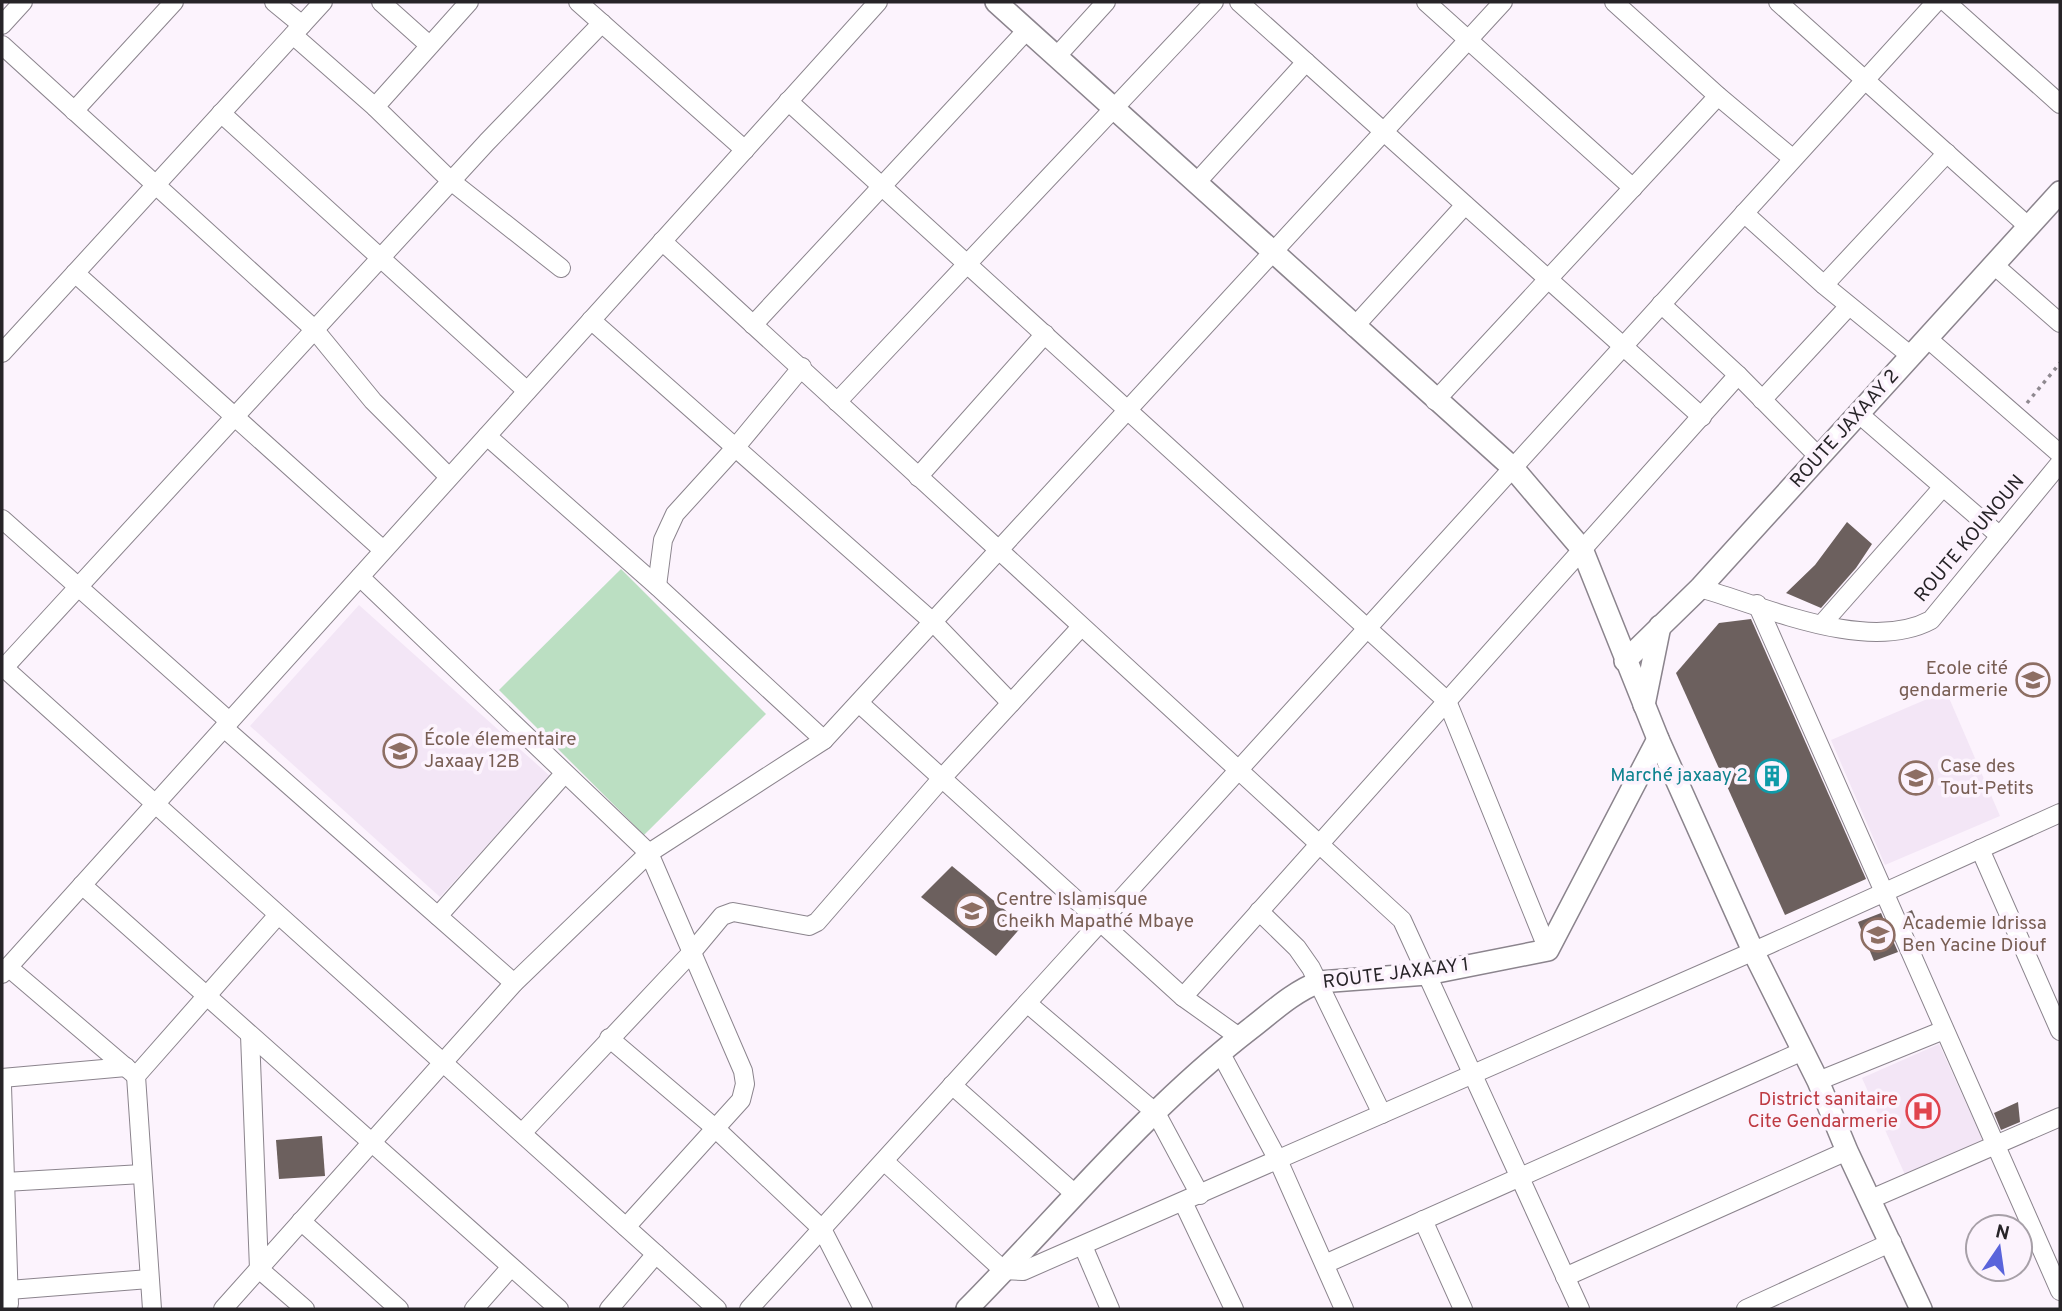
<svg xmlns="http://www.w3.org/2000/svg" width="2062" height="1311" viewBox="0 0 2062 1311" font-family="Overpass,sans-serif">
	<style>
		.built { fill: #f3e6f6 }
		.green { fill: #bbdfc2 }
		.building { fill: #6c605e }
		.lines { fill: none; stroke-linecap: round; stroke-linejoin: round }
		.minor-casing { stroke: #8b848d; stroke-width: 20 }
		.tertiary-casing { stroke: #8b848d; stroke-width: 24 }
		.path { stroke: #8f8990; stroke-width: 3.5; stroke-dasharray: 3.5 5; stroke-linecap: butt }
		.minor { stroke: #fff; stroke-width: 18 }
		.tertiary { stroke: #fff; stroke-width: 21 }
		.labels { text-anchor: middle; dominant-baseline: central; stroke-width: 7; stroke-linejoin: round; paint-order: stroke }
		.street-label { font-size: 19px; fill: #272428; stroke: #fcf3fd }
		.education-label { font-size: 19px; fill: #785e54; stroke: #fcf3fd; text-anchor: start }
		.culture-label { font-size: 19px; fill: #0d838f; stroke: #fcf3fd; text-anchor: end }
		.health-label { font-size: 19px; fill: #be3a42; stroke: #fcf3fd; text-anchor: end }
	</style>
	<rect width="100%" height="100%" fill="#fcf3fd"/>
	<g class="built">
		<polygon points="359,605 550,776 440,897 250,726"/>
		<polygon points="1946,691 2000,816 1885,865 1831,740"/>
		<polygon points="1939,1044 1985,1145 1906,1177 1862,1078"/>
	</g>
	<polygon class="green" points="621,569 766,714 644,835 499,690"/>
	<g class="building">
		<polygon points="1847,522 1872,544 1856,568 1821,608 1786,593 1815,565"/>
		<polygon points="1751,619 1866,879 1785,915 1676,673 1719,623"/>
		<polygon points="952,866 1023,925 996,956 921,897"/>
		<polygon points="1912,910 1919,926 1912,928 1906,913"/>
		<polygon points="1881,913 1898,952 1874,961 1858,922"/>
		<polygon points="2018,1102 2020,1122 2001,1130 1994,1113"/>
		<polygon points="322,1136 325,1176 279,1179 276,1140"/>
	</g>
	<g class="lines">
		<defs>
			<g id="minor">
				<polyline points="274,2 302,25"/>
				<polyline points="381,2 429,45"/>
				<polyline points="578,2 745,150"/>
				<polyline points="1239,2 1702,417"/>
				<polyline points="1426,2 1633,188"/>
				<polyline points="1614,2 1718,96 1792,158"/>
				<polyline points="1778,2 2029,227"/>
				<polyline points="1946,2 2060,104"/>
				<polyline points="2,25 23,2"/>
				<polyline points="293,35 375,107 451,181 561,268"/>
				<polyline points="2,45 314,329 373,401 449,477"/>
				<polyline points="1056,57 1106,2"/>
				<polyline points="788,101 1447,701 1548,950"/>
				<polyline points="375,107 469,2"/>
				<polyline points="74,111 174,2"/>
				<polyline points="221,113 527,391"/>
				<polyline points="1196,183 1306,62"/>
				<polyline points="1744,213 1824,285 1911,356"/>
				<polyline points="662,241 1402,920 1580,1309"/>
				<polyline points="1994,265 2060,323"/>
				<polyline points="75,273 383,550"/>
				<polyline points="1824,285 1947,153"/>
				<polyline points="1661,304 1738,375 1819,457"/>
				<polyline points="591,320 934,623 1011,703"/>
				<polyline points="753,325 1027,30"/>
				<polyline points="1354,327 1465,205"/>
				<polyline points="1927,338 2060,454"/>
				<polyline points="2,353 323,2"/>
				<polyline points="1762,400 1849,306"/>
				<polyline points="1435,401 1718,96"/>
				<polyline points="837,402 1214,2"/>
				<polyline points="1859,414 2000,536"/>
				<polyline points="487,436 657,586 824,740"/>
				<polyline points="918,477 1045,334"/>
				<polyline points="2,519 229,721"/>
				<polyline points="360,577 649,853 743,1071 745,1084 741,1100 626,1227"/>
				<polyline points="657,586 663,540 675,514 735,448 802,367"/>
				<path d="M1700,588C1766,607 1868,654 1931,620L2060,463"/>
				<polyline points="1757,604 2060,1291"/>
				<polyline points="1822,624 1942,488"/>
				<polyline points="2,666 717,1309"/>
				<polyline points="2,670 487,142 602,23"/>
				<polyline points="859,703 1183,997 1239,1037"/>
				<polyline points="224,728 514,983"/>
				<polyline points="1980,849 2060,1031"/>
				<polyline points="82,885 559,1309"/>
				<polyline points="1259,911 1297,948 1311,968 1382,1114"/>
				<polyline points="438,916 564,774"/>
				<polyline points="8,967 136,1076"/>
				<polyline points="2,974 878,2"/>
				<polyline points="1183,997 1738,375"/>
				<polyline points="1027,1003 1156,1113 1200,1195"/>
				<polyline points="250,1035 259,1269 305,1309"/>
				<polyline points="609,1038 715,1128 822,1229 863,1309"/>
				<polyline points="1220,1052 1278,1160 1344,1309"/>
				<polyline points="2,1078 126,1067"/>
				<polyline points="1818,1081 1944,1030"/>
				<polyline points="952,1085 1075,1194"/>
				<polyline points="2,1086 9,1304"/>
				<polyline points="522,1133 692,952 722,916 733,912 809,926 817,922 942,778 1081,627"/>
				<polyline points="884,1161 1003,1270 1023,1271 1770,944 2060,813"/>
				<polyline points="5,1182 142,1174"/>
				<polyline points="1871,1199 2060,1117"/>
				<polyline points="1183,1202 1234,1309"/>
				<polyline points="1423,1220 1463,1309"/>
				<polyline points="301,1221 399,1309"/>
				<polyline points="1083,1246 1110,1309"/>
				<polyline points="1325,1264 1803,1051"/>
				<polyline points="1565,1277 1847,1151"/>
				<polyline points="9,1290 149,1279"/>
				<polyline points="152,1309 136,1076 278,915"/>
				<polyline points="223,1309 514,983 649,853 824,740 1503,2"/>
				<polyline points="474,1309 511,1267"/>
				<polyline points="609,1309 656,1254"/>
				<polyline points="749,1309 1936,2"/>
				<polyline points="1746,1309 1892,1242"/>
			</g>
			<g id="tertiary">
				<polyline points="996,2 1513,468 1582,549 1658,739 1753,951 1818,1081 1847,1151 1921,1309"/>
				<polyline points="1625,661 1700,588 2060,192"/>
				<polyline points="1644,705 1660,626"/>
				<path d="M967,1309C1060,1215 1144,1111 1250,1029C1272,1012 1293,992 1319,982L1427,974L1548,950L1658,739"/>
			</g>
		</defs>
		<use href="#minor" class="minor-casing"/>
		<use href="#tertiary" class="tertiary-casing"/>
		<polyline class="path" points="2027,403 2060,363"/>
		<use href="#minor" class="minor"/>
		<use href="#tertiary" class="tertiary"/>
	</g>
	<defs>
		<symbol id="school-ring" viewBox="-11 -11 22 22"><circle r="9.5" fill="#fcf3fd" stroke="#8d6e63" stroke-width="1.5"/><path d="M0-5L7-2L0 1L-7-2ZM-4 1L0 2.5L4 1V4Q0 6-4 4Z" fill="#8d6e63"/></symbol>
		<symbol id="building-ring" viewBox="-11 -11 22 22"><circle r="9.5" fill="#fcf3fd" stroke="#0f9aa8" stroke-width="1.5"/><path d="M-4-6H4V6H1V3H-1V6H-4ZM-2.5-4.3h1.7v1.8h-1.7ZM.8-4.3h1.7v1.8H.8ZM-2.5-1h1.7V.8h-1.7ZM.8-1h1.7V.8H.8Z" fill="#0f9aa8"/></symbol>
		<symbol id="hospital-ring" viewBox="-11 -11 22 22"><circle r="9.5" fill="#fcf3fd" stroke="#e0444e" stroke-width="1.5"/><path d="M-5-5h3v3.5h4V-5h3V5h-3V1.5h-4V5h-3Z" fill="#e0444e"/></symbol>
	</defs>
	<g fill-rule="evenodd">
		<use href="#school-ring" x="2014" y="661" width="38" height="38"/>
		<use href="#school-ring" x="381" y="732" width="38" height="38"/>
		<use href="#building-ring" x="1753" y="757" width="38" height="38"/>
		<use href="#school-ring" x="1897" y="759" width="38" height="38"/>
		<use href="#school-ring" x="953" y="892" width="38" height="38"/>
		<use href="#school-ring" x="1859" y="916" width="38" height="38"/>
		<use href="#hospital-ring" x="1904" y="1092" width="38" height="38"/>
	</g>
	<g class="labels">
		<g class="street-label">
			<text transform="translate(1845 429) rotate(-48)">ROUTE JAXAAY 2</text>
			<text transform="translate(1970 539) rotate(-50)">ROUTE KOUNOUN</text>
			<text transform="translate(1396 974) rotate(-7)">ROUTE JAXAAY 1</text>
		</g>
		<g class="education-label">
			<text x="2008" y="669" text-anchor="end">Ecole cité<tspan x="2008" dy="22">gendarmerie</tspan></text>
			<text x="424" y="740">École élementaire<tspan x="424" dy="22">Jaxaay 12B</tspan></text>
			<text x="1940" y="767">Case des<tspan x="1940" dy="22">Tout-Petits</tspan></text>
			<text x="996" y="900">Centre Islamisque<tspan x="996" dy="22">Cheikh Mapathé Mbaye</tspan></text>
			<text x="1902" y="924">Academie Idrissa<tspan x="1902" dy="22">Ben Yacine Diouf</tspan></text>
		</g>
		<g class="culture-label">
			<text x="1748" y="776">Marché jaxaay 2</text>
		</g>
		<g class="health-label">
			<text x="1898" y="1100">District sanitaire<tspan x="1898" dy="22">Cite Gendarmerie</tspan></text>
		</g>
	</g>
	<rect width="2062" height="1311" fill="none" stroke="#272428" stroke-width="7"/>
	<g transform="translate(1999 1248) rotate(13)"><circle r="33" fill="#fcf3fd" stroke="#a7a0a8" stroke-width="2"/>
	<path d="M0-5L12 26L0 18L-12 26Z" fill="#5a64db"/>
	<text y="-10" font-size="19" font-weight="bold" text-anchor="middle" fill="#272428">N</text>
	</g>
</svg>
